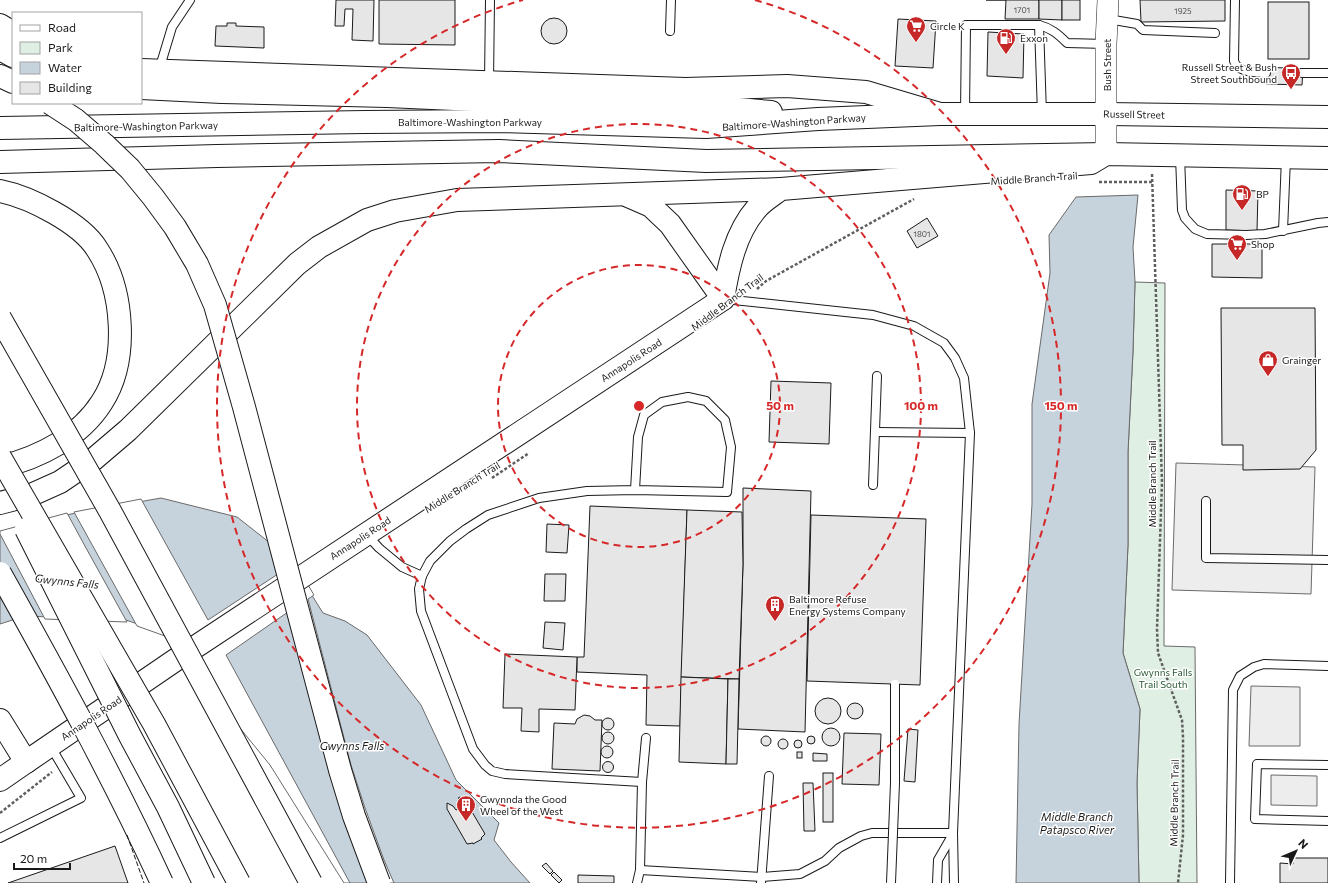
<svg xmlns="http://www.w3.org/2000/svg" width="1328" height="883" viewBox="0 0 1328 883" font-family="Commissioner,sans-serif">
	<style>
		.green { fill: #e0efe3; stroke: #6a6a6a }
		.parking { fill: #ededed; stroke: #6a6a6a }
		.water { fill: #c6d2dc; stroke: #6a6a6a }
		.pier { fill: #fff; stroke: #6a6a6a }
		.building { fill: #e6e6e6; stroke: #1a1a1a }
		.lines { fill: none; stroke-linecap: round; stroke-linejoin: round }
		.service-casing { stroke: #1a1a1a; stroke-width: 10 }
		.tertiary-casing { stroke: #1a1a1a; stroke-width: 22 }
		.secondary-casing { stroke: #1a1a1a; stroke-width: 24 }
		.primary-casing { stroke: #1a1a1a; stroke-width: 24 }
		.motorway-casing { stroke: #1a1a1a; stroke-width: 24 }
		.path { stroke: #5f5f5f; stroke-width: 2.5; stroke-dasharray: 3 2; stroke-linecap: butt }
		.service { stroke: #fff; stroke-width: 8 }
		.tertiary { stroke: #fff; stroke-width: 21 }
		.secondary { stroke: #fff; stroke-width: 22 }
		.primary { stroke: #fff; stroke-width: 22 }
		.motorway { stroke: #fff; stroke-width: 22 }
		.service-bridge-casing { stroke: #1a1a1a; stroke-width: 10; stroke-linecap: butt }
		.motorway-bridge-casing { stroke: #1a1a1a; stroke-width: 24; stroke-linecap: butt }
		.service-bridge { stroke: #fff; stroke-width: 8 }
		.motorway-bridge { stroke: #fff; stroke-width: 22 }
		.fence { stroke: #1a1a1a; stroke-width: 1; stroke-dasharray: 5 2; stroke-linecap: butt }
		.ring { fill: none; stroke: #d62828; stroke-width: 2; stroke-dasharray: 7 5 }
		.labels { text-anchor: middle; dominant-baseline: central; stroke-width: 3; stroke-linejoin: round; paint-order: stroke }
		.number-label { font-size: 8px; fill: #4d4d4d }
		.poi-label { font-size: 10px; fill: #1a1a1a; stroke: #fff; text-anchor: start }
		.street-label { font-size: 10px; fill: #1a1a1a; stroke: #fff }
		.park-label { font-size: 10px; fill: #2b5a34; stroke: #fff }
		.water-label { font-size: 11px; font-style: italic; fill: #1a1a1a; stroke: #fff }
		.centre { fill: #d62828; stroke: #fff; stroke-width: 2 }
		.ring-label { font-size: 12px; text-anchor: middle; font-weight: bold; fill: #d62828; stroke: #fff; stroke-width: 3; stroke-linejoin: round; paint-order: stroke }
	</style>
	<rect width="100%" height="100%" fill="#fff"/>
	<polygon class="green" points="1135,282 1165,283 1164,646 1195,647 1197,883 1139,883 1137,783 1140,709 1123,653 1128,545 1128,452 1133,351"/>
	<g class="parking">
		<polygon points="1176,463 1315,467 1311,594 1172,590"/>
		<polygon points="1251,686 1300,687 1300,746 1249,746"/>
		<polygon points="1271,775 1317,776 1317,806 1271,805"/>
	</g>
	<g class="water">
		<polygon points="1138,195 1133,247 1135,282 1133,351 1128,452 1128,545 1123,653 1140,709 1137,783 1139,883 1016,883 1019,724 1032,504 1032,404 1050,273 1049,235 1076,197"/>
		<polygon points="161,498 237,517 288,557 323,613 345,621 367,635 421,705 456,780 499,823 494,840 511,862 530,883 346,883 272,764 166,634 126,620 25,616 0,624 0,533 71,514"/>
	</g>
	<g class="pier">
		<polygon points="141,499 208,620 278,574 290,555 314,595 308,599 351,765 365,808 384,860 394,883 369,883 288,612 226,655 350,883 344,883 270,765 165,636 137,626 74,512"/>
		<polygon points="67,513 86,548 127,622 45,619 0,534 0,531"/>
	</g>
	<g class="building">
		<polygon points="336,0 374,0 373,41 352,40 353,9 345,9 344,26 335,26"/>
		<polygon points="379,0 455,0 455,45 379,44"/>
		<polygon points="986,0 1039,0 1039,19 1005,19 1006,0"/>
		<polygon points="1039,0 1062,0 1062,20 1039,19"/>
		<rect x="1062" y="0" width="18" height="20"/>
		<polygon points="1140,0 1225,0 1225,21 1141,22"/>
		<rect x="1268" y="2" width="41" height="57"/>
		<circle cx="554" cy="31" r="13"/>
		<polygon points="898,19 936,21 933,68 895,66"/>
		<polygon points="227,23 236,23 236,26 264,27 264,48 215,46 216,26 227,26"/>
		<polygon points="988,32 1024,34 1023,78 987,76"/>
		<polygon points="1266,67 1303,69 1302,85 1266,84"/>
		<polygon points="1226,190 1258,191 1257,231 1226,230"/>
		<polygon points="927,218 938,236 917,248 907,231"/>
		<polygon points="1212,244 1262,244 1262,278 1212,277"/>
		<polygon points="1221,308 1315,308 1316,450 1300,469 1243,470 1243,445 1222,445"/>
		<polygon points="771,381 831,383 829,444 769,442"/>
		<polygon points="743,488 811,491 805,732 738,729 743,564"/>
		<polygon points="590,506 687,510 680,726 646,725 647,675 577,672 577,657 584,657"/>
		<polygon points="687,510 742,512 743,564 739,679 681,677"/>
		<polygon points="811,515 926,519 920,685 807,681"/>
		<polygon points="547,524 569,525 567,553 546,552"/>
		<polygon points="545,574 566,574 565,601 544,601"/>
		<polygon points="545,622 565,623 563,650 543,648"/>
		<polygon points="505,654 577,657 575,710 539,709 539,732 521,731 522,708 503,708"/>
		<polygon points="681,677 728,679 726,764 679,762"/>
		<polygon points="728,679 739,679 737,764 726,764"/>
		<circle cx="828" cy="711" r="13"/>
		<circle cx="855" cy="711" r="8"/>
		<polygon points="584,715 590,716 595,720 602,720 600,771 552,769 554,723 575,724 577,719"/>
		<circle cx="608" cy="724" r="6"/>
		<circle cx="831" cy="737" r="9"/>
		<polygon points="908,729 918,730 915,782 904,781"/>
		<circle cx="608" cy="738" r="6"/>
		<polygon points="844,733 881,734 879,785 842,784"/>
		<circle cx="811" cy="740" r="4"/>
		<circle cx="766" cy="741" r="5"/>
		<circle cx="783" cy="744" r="5"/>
		<circle cx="798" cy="744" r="4"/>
		<circle cx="607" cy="752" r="6"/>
		<rect x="797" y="752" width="5" height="6"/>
		<polygon points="813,753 827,754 827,761 813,761"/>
		<circle cx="608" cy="767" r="5.5"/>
		<rect x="823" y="773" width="10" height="49"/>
		<polygon points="803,783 813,783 815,831 804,831"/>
		<polygon points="459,797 465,800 485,834 481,838 482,839 473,844 473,843 467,844 447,809 447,803 453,806 456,810 461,808 458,803"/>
		<polygon points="115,846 128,883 8,883"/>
		<polygon points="1293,858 1328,858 1328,883 1280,883 1280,863 1293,864"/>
		<polygon points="546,863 553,871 550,874 542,866"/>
		<polygon points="554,872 562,880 559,883 551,875"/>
		<polygon points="578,875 614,876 614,883 578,883"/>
	</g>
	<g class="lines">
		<defs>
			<g id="service">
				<path d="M1235,0L1234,61C1238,73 1255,72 1266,73"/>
				<polyline points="1108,19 1137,24 1143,30 1215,33"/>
				<polyline points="1039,25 1042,114"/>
				<polyline points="670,31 671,0"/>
				<polyline points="159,70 172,27 190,0"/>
				<polyline points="1302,73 1328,73"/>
				<polyline points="489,82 490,0"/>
				<path d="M965,113L966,25H1039C1051,28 1058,34 1067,43L1106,44"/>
				<polyline points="1180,156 1182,210 1185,218 1195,229 1207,234 1246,235 1265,234 1318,223 1328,222"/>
				<polyline points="1283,231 1286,158"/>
				<polyline points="724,299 873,315 914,326 944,343 955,358 964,378 970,433 953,833 954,883"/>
				<polyline points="876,432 970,433"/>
				<polyline points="873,485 877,376"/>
				<polyline points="635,490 638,437 644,415 662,402 688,397 706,401 725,420 731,447 727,492 635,490 587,491 539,498 488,515 466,529 450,541 430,561 422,576 419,589 421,611 473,749 485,765 492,771 505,774 642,782"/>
				<polyline points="1206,501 1206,558 1328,560"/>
				<polyline points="367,535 379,548 402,567 422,576"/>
				<polyline points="1328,765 1257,764 1255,819 1328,821"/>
				<polyline points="0,838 81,798 51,747"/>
				<polyline points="640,870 762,877 800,874 825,861 839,848 861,836 872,833 953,833"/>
				<polyline points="637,883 640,870 642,782 646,738"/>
				<polyline points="761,883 769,776"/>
				<polyline points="937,883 938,860 953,834"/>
				<polyline points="1230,883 1233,690 1240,676 1254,667 1264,664 1328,666"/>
			</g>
			<polyline id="tertiary" points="1106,154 1106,44 1108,0"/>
			<polyline id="secondary" points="0,780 26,762"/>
			<g id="primary">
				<polyline points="0,25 13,33"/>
				<polyline points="141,70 685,89 787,86 866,92 940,114 1107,114 1328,117"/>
				<path d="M0,720L26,762L174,661L723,299C728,268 735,233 757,208C763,201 773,195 781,189L1091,163L1106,154L1328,158"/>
			</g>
			<g id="motorway">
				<polyline points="0,49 13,56"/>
				<polyline points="0,76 13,82"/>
				<polyline points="141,88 222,92 387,96 499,101 704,106 771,112"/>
				<polyline points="0,128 365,122 499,121 706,127 818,119 940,114"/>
				<polyline points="0,162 217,156 499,151 706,161 1106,154"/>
				<path d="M0,191C30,197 81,223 97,249C124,290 129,360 102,402C80,437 39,458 0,467"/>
				<polyline points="628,196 651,206 670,224 723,299"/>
				<polyline points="0,503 31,495 60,482 94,459 128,430 297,264 319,247 367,220 395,211 457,200 781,189"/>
			</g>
		</defs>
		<use href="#service" class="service-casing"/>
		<use href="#tertiary" class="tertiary-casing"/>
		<use href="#secondary" class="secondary-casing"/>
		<use href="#primary" class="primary-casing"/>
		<use href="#motorway" class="motorway-casing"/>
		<g class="path">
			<polyline points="1152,174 1162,482 1157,629 1158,653 1182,720 1183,737 1183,835 1178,883"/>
			<polyline points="1099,182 1152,182"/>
			<polyline points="757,289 766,281 914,199"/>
			<polyline points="492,478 529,453"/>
			<polyline points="0,813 52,772"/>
		</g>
		<use href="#service" class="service"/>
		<use href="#tertiary" class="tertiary"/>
		<use href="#secondary" class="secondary"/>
		<use href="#primary" class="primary"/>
		<use href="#motorway" class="motorway"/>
		<defs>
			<polyline id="service-bridge" points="891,883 895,783 895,684"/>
			<g id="motorway-bridge">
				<polyline points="50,103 76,120 104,144 130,169 153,197 175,227 197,264 215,305 244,407 340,770 354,816 379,883"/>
				<polyline points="0,318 110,511 311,883"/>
				<polyline points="0,457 154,724 239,883"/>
				<polyline points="26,529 130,736 168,807 204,883"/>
				<path d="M0,573C57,675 113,777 162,883"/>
			</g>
		</defs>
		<use href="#service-bridge" class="service-bridge-casing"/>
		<use href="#motorway-bridge" class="motorway-bridge-casing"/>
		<use href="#service-bridge" class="service-bridge"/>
		<use href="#motorway-bridge" class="motorway-bridge"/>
		<polyline class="fence" points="127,835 144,883"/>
	</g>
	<g class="ring">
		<circle cx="639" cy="406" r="141"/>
		<circle cx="639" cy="406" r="282"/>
		<path d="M755 0A422 422 0 1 1 523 0"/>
	</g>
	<defs>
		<symbol id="supermarket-pin" viewBox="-11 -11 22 30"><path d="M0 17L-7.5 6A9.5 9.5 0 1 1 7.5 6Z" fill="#c62828" stroke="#fff"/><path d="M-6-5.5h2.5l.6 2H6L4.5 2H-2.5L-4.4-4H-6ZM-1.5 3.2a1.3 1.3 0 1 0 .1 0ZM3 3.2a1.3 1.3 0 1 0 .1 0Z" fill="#fff"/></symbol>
		<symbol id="fuel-pin" viewBox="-11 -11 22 30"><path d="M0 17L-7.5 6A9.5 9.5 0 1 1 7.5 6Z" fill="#c62828" stroke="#fff"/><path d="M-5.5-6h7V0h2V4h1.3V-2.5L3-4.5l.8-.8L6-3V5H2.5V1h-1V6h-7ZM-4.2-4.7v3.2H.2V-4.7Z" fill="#fff"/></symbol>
		<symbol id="bus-pin" viewBox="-11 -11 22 30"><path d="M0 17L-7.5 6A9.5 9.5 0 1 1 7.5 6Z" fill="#c62828" stroke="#fff"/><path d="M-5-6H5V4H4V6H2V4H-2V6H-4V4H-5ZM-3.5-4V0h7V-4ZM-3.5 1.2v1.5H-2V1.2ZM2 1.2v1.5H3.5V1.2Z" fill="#fff"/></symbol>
		<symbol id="shop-pin" viewBox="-11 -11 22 30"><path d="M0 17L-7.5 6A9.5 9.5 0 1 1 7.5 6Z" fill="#c62828" stroke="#fff"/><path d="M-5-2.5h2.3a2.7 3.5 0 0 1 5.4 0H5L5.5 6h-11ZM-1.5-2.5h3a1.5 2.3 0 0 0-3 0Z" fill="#fff"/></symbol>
		<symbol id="building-pin" viewBox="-11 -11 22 30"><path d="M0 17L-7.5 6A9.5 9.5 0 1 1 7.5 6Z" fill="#c62828" stroke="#fff"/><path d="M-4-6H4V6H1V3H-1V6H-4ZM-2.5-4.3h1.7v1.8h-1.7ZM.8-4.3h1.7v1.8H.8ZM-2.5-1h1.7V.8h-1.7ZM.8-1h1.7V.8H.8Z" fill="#fff"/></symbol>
	</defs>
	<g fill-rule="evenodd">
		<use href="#supermarket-pin" x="905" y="15" width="22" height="30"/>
		<use href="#fuel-pin" x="995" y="27" width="22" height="30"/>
		<use href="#bus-pin" x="1280" y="62" width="22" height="30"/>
		<use href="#fuel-pin" x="1231" y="183" width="22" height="30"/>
		<use href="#supermarket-pin" x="1226" y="233" width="22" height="30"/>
		<use href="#shop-pin" x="1257" y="349" width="22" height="30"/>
		<use href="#building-pin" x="764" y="594" width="22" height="30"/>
		<use href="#building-pin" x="455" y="794" width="22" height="30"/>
	</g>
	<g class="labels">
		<g class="number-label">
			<text x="1022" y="10">1701</text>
			<text x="1183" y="11">1925</text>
			<text x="922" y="234">1801</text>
		</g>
		<g class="poi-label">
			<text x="930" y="26">Circle K</text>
			<text x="1020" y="38">Exxon</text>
			<text x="1277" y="67" text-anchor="end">Russell Street &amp; Bush<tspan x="1277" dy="12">Street Southbound</tspan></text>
			<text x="1256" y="194">BP</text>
			<text x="1251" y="244">Shop</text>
			<text x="1282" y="360">Grainger</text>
			<text x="789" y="599">Baltimore Refuse<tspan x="789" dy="12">Energy Systems Company</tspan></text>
			<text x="480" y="799">Gwynnda the Good<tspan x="480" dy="12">Wheel of the West</tspan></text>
		</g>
		<g class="street-label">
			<text transform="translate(1107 65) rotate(-90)">Bush Street</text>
			<text transform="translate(1134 114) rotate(1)">Russell Street</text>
			<text x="470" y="122">Baltimore-Washington Parkway</text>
			<text transform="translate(794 122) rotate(-4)">Baltimore-Washington Parkway</text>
			<text transform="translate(146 126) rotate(-1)">Baltimore-Washington Parkway</text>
			<text transform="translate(1034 178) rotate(-4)">Middle Branch Trail</text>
			<text transform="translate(727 302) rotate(-37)">Middle Branch Trail</text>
			<text transform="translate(631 360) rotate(-33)">Annapolis Road</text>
			<text transform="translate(1152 484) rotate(-90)">Middle Branch Trail</text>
			<text transform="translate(462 487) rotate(-32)">Middle Branch Trail</text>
			<text transform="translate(360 538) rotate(-33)">Annapolis Road</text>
			<text transform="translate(91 718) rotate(-34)">Annapolis Road</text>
			<text transform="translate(1174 803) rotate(-89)">Middle Branch Trail</text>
		</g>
		<g class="park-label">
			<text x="1163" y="672">Gwynns Falls<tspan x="1163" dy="12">Trail South</tspan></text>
		</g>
		<g class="water-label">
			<text transform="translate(67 581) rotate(6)">Gwynns Falls</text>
			<text x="352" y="745">Gwynns Falls</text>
			<text x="1077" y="816">Middle Branch<tspan x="1077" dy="13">Patapsco River</tspan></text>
		</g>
	</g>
	<circle cx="639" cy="406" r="6" class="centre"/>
	<g class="ring-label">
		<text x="780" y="410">50 m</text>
		<text x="921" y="410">100 m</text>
		<text x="1061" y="410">150 m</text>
	</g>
	<rect x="12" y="12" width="130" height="92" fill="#ffffff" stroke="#a3a3a3"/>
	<rect x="20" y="25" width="20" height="6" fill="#ffffff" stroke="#a3a3a3"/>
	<text x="48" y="32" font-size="12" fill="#1a1a1a">Road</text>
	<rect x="20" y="42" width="20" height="12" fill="#e0efe3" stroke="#a3a3a3"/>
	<text x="48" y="52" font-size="12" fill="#1a1a1a">Park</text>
	<rect x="20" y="62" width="20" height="12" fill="#c6d2dc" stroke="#a3a3a3"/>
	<text x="48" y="72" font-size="12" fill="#1a1a1a">Water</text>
	<rect x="20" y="82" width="20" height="12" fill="#e6e6e6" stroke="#a3a3a3"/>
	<text x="48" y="92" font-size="12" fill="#1a1a1a">Building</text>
	<g transform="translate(1296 851) rotate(46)" stroke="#ffffff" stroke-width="3" paint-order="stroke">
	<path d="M0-3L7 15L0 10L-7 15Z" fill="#1a1a1a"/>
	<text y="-6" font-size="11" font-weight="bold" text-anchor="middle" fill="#1a1a1a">N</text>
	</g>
	<path d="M14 863v6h56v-6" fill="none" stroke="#1a1a1a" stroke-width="2"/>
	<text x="20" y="863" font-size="12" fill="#1a1a1a" stroke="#ffffff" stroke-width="3" paint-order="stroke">20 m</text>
</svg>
